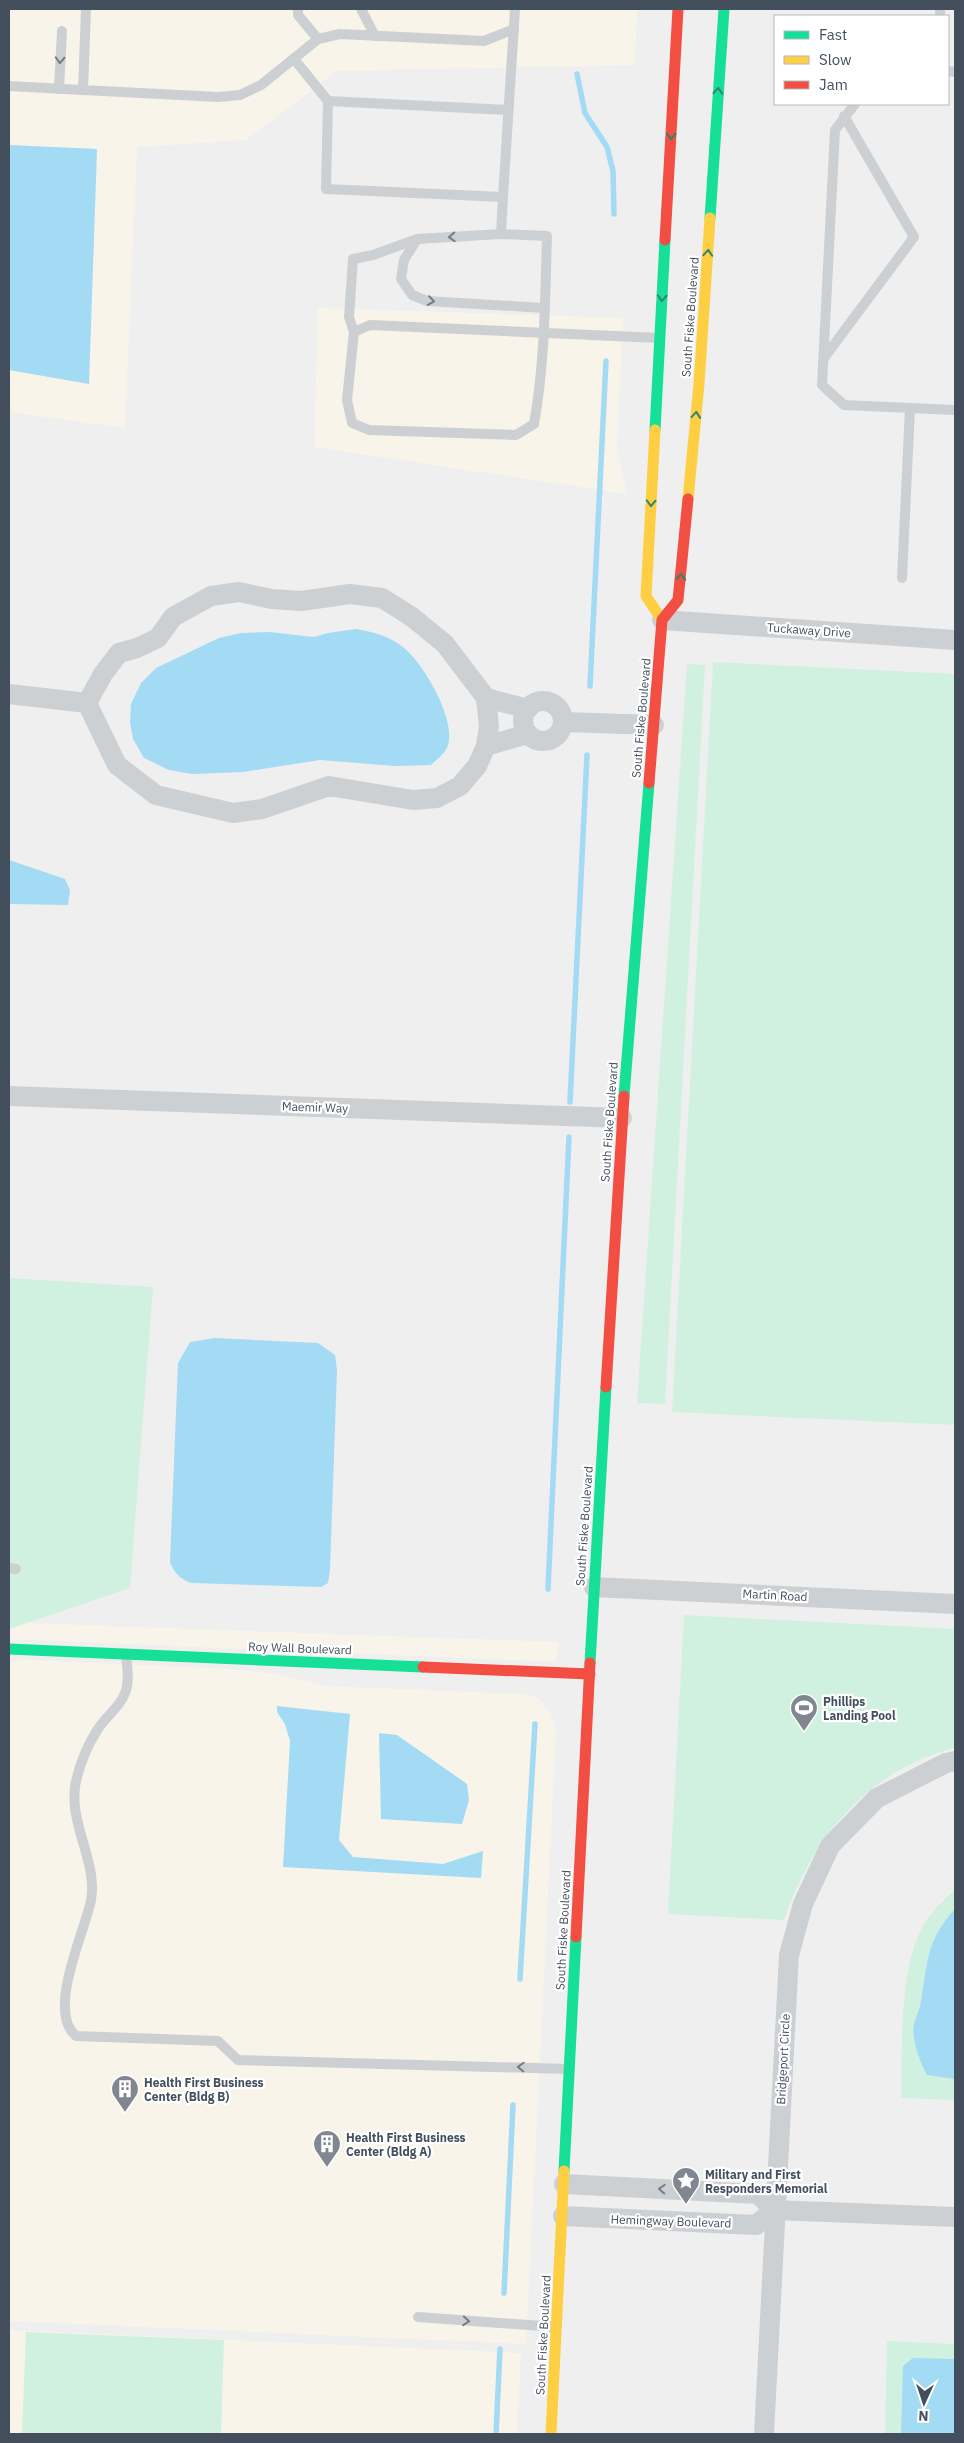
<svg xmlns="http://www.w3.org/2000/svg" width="964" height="2443" viewBox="0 0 964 2443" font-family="'IBM Plex Sans',sans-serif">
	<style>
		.commercial { fill: #f8f4ea }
		.green { fill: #d1f1e0 }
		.water { fill: #a2dbf3 }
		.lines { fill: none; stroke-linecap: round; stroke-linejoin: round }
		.stream { stroke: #a2dbf3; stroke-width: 5.5 }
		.lane { stroke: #cdd0d3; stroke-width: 10 }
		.street { stroke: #cdd0d3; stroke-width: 20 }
		.fast { stroke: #16e098; stroke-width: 11 }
		.slow { stroke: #ffcf43; stroke-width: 11 }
		.jam { stroke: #f24e42; stroke-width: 11 }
		.oneway { stroke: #747c86 }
		.oneway2 { stroke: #348272 }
		.labels { text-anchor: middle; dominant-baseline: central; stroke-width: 4.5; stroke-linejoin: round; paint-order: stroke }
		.street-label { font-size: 12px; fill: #444f5d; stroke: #fff }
		.poi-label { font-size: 12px; font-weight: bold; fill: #444f5d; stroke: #fff; text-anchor: start }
	</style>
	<rect width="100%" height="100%" fill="#f0efef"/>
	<g class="commercial">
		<polygon points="9,9 637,9 635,65 337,71 246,140 137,147 125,428 9,412 9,370 89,384 97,149 9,145"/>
		<polygon points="318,308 623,318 617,448 627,494 314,447"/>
		<polygon points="26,1623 558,1642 556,1662 9,1639 9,1629"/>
		<polygon points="9,1659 229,1669 276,1674 326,1686 525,1694 539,1699 550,1712 556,1730 526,2344 9,2321"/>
		<polygon points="9,2330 521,2353 517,2434 9,2434"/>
	</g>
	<g class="green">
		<polygon points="713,662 955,674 955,1425 672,1412"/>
		<polygon points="687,664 705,665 665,1404 637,1403"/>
		<polygon points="9,1278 153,1287 130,1588 9,1629"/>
		<path d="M684,1615L955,1629V1748C869,1769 811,1839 784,1920L668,1914Z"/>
		<path d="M955,1889V2100L901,2098C903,2046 897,1955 931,1914C938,1905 947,1897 955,1889Z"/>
		<polygon points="26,2332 224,2340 221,2434 22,2434"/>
		<polygon points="887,2341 955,2344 955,2434 885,2434"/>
	</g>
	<g class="water">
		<polygon points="9,145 97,149 89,384 9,370"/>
		<path d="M356,629C373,632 389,636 403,647C423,663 456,718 448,745C446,753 437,759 431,765L395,766L320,760L243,772L192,774L169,770L144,758L133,739L130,722L131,704L141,683L156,668L219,638L241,633L269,632L314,637L328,633Z"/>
		<polygon points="9,860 65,879 70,890 68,905 9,904"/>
		<path d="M215,1338L318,1343L335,1355L337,1370L330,1570L328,1583L321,1587L192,1583C181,1580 174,1573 170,1562L178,1363L190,1342Z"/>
		<polygon points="277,1706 350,1714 339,1840 353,1857 443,1864 483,1851 481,1878 283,1867 290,1741 285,1724 277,1712"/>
		<polygon points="379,1733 397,1735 467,1784 469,1800 462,1824 381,1819"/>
		<path d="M955,1909V2079L927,2075C920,2063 911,2038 914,2024C916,2016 920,2009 921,2001C928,1961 926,1941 955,1909Z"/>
		<polygon points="913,2358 955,2359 955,2434 901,2434 903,2366"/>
	</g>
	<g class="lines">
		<g class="stream">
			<polyline points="577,74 585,113 607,147 613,171 614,214"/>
			<polyline points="590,686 606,361"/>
			<polyline points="570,1102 587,755"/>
			<polyline points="548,1589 569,1137"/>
			<polyline points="520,1979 535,1724"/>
			<polyline points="504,2293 513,2105"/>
			<polyline points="496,2434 500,2349"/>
		</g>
		<g class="lane">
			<polyline points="86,9 83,90 218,97 240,95 261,85 318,39 340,34 484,41 514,29"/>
			<polyline points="298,9 298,15 318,39"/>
			<polyline points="361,9 375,36"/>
			<polyline points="940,16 940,9"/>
			<polyline points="294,59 328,101 326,189 503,197 515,9"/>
			<polyline points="948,71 955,72"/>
			<polyline points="9,86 83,90"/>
			<polyline points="59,89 62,31"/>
			<polyline points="328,101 508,110"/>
			<polyline points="855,104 835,130 822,385 844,405 955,410"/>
			<polyline points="501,234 503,197"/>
			<polyline points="417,239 404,260 401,279 412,295 427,301 544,308"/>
			<path d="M354,332L349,317L353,259L373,255L417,239L501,234L547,236C545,299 545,363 534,424L516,435L369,430L352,423L347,400L354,332L370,325C467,330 563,334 659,338"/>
			<polyline points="824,358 914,237 844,116"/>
			<polyline points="902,578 910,408"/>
			<polyline points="9,1568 16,1569"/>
			<path d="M126,1656C127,1665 129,1677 127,1686C124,1704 107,1715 98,1729C88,1744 80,1764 76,1781C67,1823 98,1860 91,1900C85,1932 46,2011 76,2036L218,2041L238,2060L569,2069"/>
			<polyline points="418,2317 556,2327"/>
		</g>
		<g class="street">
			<polygon points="239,592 272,599 301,601 350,594 382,598 412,617 445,644 486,698 489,726 486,746 477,766 460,786 437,798 413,800 329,786 262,809 233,813 156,795 117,765 87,703 103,674 119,653 137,648 158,638 173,617 211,596"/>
			<polyline points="662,620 955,640"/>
			<polyline points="9,694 87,703"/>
			<polyline points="486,698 528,709"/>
			<circle cx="543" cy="721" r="20"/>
			<polyline points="563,722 654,725"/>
			<polyline points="486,746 528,734"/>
			<polyline points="9,1096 622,1118"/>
			<polyline points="594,1587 955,1604"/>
			<polyline points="564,2184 758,2194 774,2210 955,2217"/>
			<polyline points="563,2216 756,2225 774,2210"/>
			<polyline points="764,2434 789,1955 803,1904 830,1846 877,1798 946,1763 955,1761"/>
		</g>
		<g class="fast">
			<polyline points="710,218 724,9"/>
			<polyline points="655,430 665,240"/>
			<polyline points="624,1096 649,783"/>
			<polyline points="9,1649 423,1667"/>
			<polyline points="590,1663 606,1387"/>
			<polyline points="564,2171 576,1937"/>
		</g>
		<g class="slow">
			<polyline points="655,430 646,596 662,620"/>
			<polyline points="688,499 699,384 710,218"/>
			<polyline points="551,2434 564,2171"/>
		</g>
		<g class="jam">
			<polyline points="665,240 678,9"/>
			<polyline points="649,783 662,620 678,600 688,499"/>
			<polyline points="606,1387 624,1096"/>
			<polyline points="423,1667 590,1674"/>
			<polyline points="576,1937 590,1663"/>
		</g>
	</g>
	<defs><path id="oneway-chevron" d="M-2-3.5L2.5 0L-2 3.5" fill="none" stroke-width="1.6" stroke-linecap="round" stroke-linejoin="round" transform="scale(1.25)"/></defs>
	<g class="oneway">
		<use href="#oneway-chevron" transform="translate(60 60) rotate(93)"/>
		<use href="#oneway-chevron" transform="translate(452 237) rotate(177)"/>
		<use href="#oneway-chevron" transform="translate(431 301) rotate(8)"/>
		<use href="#oneway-chevron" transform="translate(521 2067) rotate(-178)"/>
		<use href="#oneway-chevron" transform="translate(662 2189) rotate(-177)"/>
		<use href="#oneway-chevron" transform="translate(466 2321) rotate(4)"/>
	</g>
	<g class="oneway2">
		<use href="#oneway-chevron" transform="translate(718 91) rotate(-86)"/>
		<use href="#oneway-chevron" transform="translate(671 136) rotate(93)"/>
		<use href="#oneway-chevron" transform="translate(708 253) rotate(-86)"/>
		<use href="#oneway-chevron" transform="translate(662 298) rotate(93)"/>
		<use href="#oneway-chevron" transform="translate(696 415) rotate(-85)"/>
		<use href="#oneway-chevron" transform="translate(651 503) rotate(93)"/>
		<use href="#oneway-chevron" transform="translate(681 577) rotate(-85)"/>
	</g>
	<defs>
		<symbol id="stadium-pin" viewBox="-11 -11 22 30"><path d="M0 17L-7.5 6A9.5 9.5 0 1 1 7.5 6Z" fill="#808790" stroke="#fff"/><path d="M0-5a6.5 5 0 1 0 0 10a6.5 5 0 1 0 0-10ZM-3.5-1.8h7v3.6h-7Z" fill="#fff"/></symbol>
		<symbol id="building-pin" viewBox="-11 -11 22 30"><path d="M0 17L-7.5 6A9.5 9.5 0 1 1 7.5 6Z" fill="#808790" stroke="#fff"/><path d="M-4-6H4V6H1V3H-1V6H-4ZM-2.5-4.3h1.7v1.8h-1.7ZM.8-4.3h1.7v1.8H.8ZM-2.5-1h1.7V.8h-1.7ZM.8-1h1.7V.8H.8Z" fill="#fff"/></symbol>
		<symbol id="sight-pin" viewBox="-11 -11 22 30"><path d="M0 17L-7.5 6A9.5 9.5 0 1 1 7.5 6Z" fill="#808790" stroke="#fff"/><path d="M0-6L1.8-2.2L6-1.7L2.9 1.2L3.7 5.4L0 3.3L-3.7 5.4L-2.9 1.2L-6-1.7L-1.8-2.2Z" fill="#fff"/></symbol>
	</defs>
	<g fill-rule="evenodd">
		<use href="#stadium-pin" x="788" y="1692" width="32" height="43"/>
		<use href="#building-pin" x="109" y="2073" width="32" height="43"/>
		<use href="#building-pin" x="311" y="2128" width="32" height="43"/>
		<use href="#sight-pin" x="670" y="2165" width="32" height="43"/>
	</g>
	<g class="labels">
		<g class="street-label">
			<text transform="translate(690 317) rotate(-86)">South Fiske Boulevard</text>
			<text transform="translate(809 630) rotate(4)">Tuckaway Drive</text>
			<text transform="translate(641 718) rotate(-85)">South Fiske Boulevard</text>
			<text transform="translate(315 1107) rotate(2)">Maemir Way</text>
			<text transform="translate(609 1122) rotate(-86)">South Fiske Boulevard</text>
			<text transform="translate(584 1526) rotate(-86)">South Fiske Boulevard</text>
			<text transform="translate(775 1595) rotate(3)">Martin Road</text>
			<text transform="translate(300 1648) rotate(2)">Roy Wall Boulevard</text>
			<text transform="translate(563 1930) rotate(-87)">South Fiske Boulevard</text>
			<text transform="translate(783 2059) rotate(-87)">Bridgeport Circle</text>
			<text transform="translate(671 2221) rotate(2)">Hemingway Boulevard</text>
			<text transform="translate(543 2335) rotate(-87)">South Fiske Boulevard</text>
		</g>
		<g class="poi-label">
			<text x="823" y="1701">Phillips<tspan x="823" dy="14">Landing Pool</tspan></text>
			<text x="144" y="2082">Health First Business<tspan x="144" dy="14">Center (Bldg B)</tspan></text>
			<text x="346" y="2137">Health First Business<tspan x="346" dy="14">Center (Bldg A)</tspan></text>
			<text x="705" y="2174">Military and First<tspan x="705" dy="14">Responders Memorial</tspan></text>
		</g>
	</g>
	<rect width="964" height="2443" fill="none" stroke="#444f5d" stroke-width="20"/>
	<rect x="774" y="15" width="175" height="90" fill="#ffffff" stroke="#b4b9be"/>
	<rect x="784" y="31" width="25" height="8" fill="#16e098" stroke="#b4b9be"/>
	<text x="819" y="40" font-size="15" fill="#444f5d">Fast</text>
	<rect x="784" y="56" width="25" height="8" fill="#ffcf43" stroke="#b4b9be"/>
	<text x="819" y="65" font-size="15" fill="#444f5d">Slow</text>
	<rect x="784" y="81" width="25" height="8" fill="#f24e42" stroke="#b4b9be"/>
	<text x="819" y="90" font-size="15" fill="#444f5d">Jam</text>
	<g transform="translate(924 2403) rotate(183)" stroke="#ffffff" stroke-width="4" paint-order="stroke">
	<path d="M0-4L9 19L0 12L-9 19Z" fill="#444f5d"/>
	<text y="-8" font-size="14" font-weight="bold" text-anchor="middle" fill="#444f5d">N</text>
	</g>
</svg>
